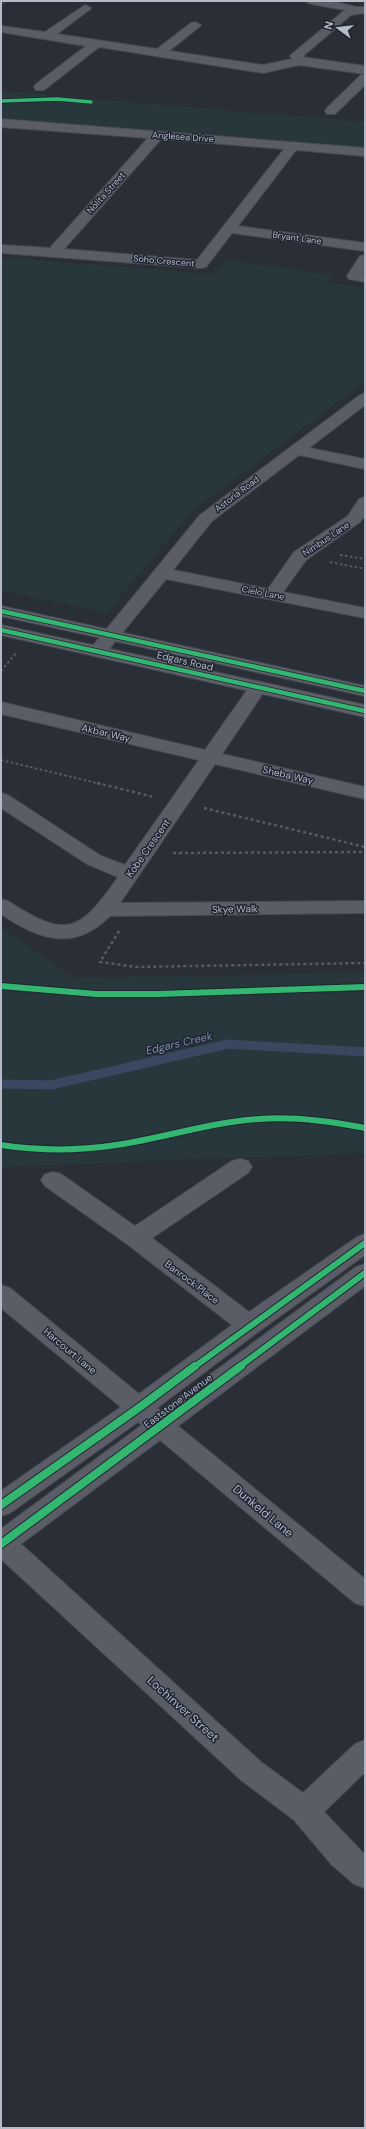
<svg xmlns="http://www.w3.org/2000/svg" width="366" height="2129" viewBox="0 0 366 2129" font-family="'DM Sans',sans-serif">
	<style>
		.green { fill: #27373c }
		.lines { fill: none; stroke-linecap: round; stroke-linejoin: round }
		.stream { stroke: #3a4760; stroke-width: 9 }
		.minor-casing { stroke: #484b51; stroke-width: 2 }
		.major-casing { stroke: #484b54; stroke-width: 2 }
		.path-far2 { stroke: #575c62; stroke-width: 1.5; stroke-dasharray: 1.5 1.5; stroke-linecap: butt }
		.path-far1 { stroke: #575c62; stroke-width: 2; stroke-dasharray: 2.5 2.5; stroke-linecap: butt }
		.path { stroke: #575c62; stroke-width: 2.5; stroke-dasharray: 3 3; stroke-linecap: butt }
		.minor { fill: #5a5d65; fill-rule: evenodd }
		.major { fill: #5d6066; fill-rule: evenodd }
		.cycleway-far3-casing { stroke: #1e2431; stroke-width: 5 }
		.cycleway-far2-casing { stroke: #1e2431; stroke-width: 6 }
		.cycleway-far1-casing { stroke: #1e2431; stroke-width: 8 }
		.cycleway-casing { stroke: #1e2431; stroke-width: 10 }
		.cycleway-far3 { stroke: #33b770; stroke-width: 3.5 }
		.cycleway-far2 { stroke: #33b770; stroke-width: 4.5 }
		.cycleway-far1 { stroke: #33b770; stroke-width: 6 }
		.cycleway { stroke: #33b770; stroke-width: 8 }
		.labels { text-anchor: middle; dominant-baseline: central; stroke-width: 3; stroke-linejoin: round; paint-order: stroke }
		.far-street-label { font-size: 9px; fill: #b4bac7; stroke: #1e2431 }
		.street-label { font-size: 10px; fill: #b4bac7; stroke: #1e2431 }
		.water-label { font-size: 11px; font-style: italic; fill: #7e8ead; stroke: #1e2431 }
		.near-street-label { font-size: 12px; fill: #b4bac7; stroke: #1e2431 }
	</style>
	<rect width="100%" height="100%" fill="#2a2e37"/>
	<g class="green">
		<polygon points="1,91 365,122 365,148 1,118"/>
		<polygon points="1,257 216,274 227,260 333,275 327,283 365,287 365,382 192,511 107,613 1,590"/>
		<polygon points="1,927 72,977 365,973 365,1156 360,1153 1,1167"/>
	</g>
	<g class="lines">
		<polyline class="stream" points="1,1084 51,1085 228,1044 365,1052"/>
		<defs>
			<g id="minor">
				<polygon points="305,1 332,1 356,7 365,7 365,13 351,15 302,57 365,66 365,74 299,65 263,73 99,47 44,90 36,90 34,87 36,84 86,46 1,32 1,26 45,32 85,5 91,8 89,10 57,34 157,49 191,23 195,22 201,25 199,27 169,51 263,65 292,59 290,56 292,54 345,10 311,4"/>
				<polygon points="365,74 365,85 335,114 327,114 325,111 327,108 361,75"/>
				<path d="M1,119L365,148V156L296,150L238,226L365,243V251L232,233L206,267L201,268L1,253V245L50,248L148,138L1,127ZM161,139L284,149L197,260L64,249Z"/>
				<polygon points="365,255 365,270 363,273 365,274 365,282 349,279 347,276 360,256"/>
				<polygon points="365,393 365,405 309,448 365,459 365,469 299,455 212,521 173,570 268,589 294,552 348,516 359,499 365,497 365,515 360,522 306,560 283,592 365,608 365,618 166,579 104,655 98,656 92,655 89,651 92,647 200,515 360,395"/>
				<path d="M258,682L264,683L267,687L222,754L365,787V799L215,764L120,903L365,901V913L110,916C74,952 39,940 1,914V899L8,901C67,939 79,933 118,877L87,864L1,808V793L8,795L101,856L125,865L199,760L1,714V702L205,750L252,683Z"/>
				<polygon points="240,1159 248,1161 252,1167 248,1173 152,1238 249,1312 357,1237 365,1234 365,1255 258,1332 157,1408 161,1411 356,1267 365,1264 365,1286 178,1426 365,1579 365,1606 355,1603 160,1440 21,1544 261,1762 303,1793 355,1744 365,1740 365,1772 324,1812 365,1855 365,1888 354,1884 332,1865 294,1820 241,1780 1,1559 1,1529 142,1425 138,1422 10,1513 1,1516 1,1491 121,1407 1,1308 1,1285 10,1288 139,1394 232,1325 127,1244 45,1186 41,1180 45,1174 53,1172 61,1174 135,1226 232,1161"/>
			</g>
			<g id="major">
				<polygon points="1,606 365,686 365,696 1,616"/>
				<polygon points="1,625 365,705 365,717 1,635"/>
			</g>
		</defs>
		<use href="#minor" class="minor-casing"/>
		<use href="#major" class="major-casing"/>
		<polyline class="path-far2" points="1,4 6,1"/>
		<g class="path-far1">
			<polyline points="340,555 365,559"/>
			<polyline points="330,562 365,569"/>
			<polyline points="1,671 16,653"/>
			<polyline points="1,760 101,784"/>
		</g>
		<g class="path">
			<polyline points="97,783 154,797"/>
			<polyline points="204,808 365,847"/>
			<polyline points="173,853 365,852"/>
			<polyline points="119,931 100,962 136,967 365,963"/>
		</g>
		<use href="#minor" class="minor"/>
		<use href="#major" class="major"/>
		<defs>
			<polyline id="cycleway-far3" points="1,101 57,99 91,102"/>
			<g id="cycleway-far2">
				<polyline points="1,611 365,691"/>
				<polyline points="1,630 365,711"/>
			</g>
			<g id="cycleway-far1">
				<polyline points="1,986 96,994 158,994 365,987"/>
				<path d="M1,1145C40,1151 77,1151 116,1145C165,1138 209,1122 259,1119C295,1116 330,1121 365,1128"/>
				<polyline points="194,1367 365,1243"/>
				<polyline points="239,1367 365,1273"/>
			</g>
			<g id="cycleway">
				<polyline points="1,1505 140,1407 195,1366"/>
				<polyline points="1,1544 241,1366"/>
			</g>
		</defs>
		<use href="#cycleway-far3" class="cycleway-far3-casing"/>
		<use href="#cycleway-far2" class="cycleway-far2-casing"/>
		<use href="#cycleway-far1" class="cycleway-far1-casing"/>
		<use href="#cycleway" class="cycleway-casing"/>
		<use href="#cycleway-far3" class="cycleway-far3"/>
		<use href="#cycleway-far2" class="cycleway-far2"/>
		<use href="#cycleway-far1" class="cycleway-far1"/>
		<use href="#cycleway" class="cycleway"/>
	</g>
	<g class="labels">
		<g class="far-street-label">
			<text transform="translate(183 137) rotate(4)">Anglesea Drive</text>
			<text transform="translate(106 193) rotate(-48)">Nolita Street</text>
			<text transform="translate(297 238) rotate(8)">Bryant Lane</text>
			<text transform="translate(164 261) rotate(5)">Soho Crescent</text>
			<text transform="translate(237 494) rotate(-37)">Astoria Road</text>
			<text transform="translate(326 539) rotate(-34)">Nimbus Lane</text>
			<text transform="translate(263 593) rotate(11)">Cielo Lane</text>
		</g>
		<g class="street-label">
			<text transform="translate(185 661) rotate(13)">Edgars Road</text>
			<text transform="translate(106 733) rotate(13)">Akbar Way</text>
			<text transform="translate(288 775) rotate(13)">Sheba Way</text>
			<text transform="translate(148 848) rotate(-55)">Kobe Crescent</text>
			<text transform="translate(235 909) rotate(-1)">Skye Walk</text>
			<text transform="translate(192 1282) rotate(37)">Banrock Place</text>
			<text transform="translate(70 1351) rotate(40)">Harcourt Lane</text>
			<text transform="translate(178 1401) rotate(-37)">Eaststone Avenue</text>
		</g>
		<g class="water-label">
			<text transform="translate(179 1043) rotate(-13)">Edgars Creek</text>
		</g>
		<g class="near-street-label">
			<text transform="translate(263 1511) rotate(40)">Dunkeld Lane</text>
			<text transform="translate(183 1709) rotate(42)">Lochinver Street</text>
		</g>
	</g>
	<rect width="366" height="2129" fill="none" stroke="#b4bac7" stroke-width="4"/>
	<g transform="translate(338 28) rotate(285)" stroke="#1e2431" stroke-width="3" paint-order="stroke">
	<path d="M0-3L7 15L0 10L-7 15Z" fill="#b4bac7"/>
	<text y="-6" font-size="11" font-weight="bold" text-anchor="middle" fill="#b4bac7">N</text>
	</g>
</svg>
